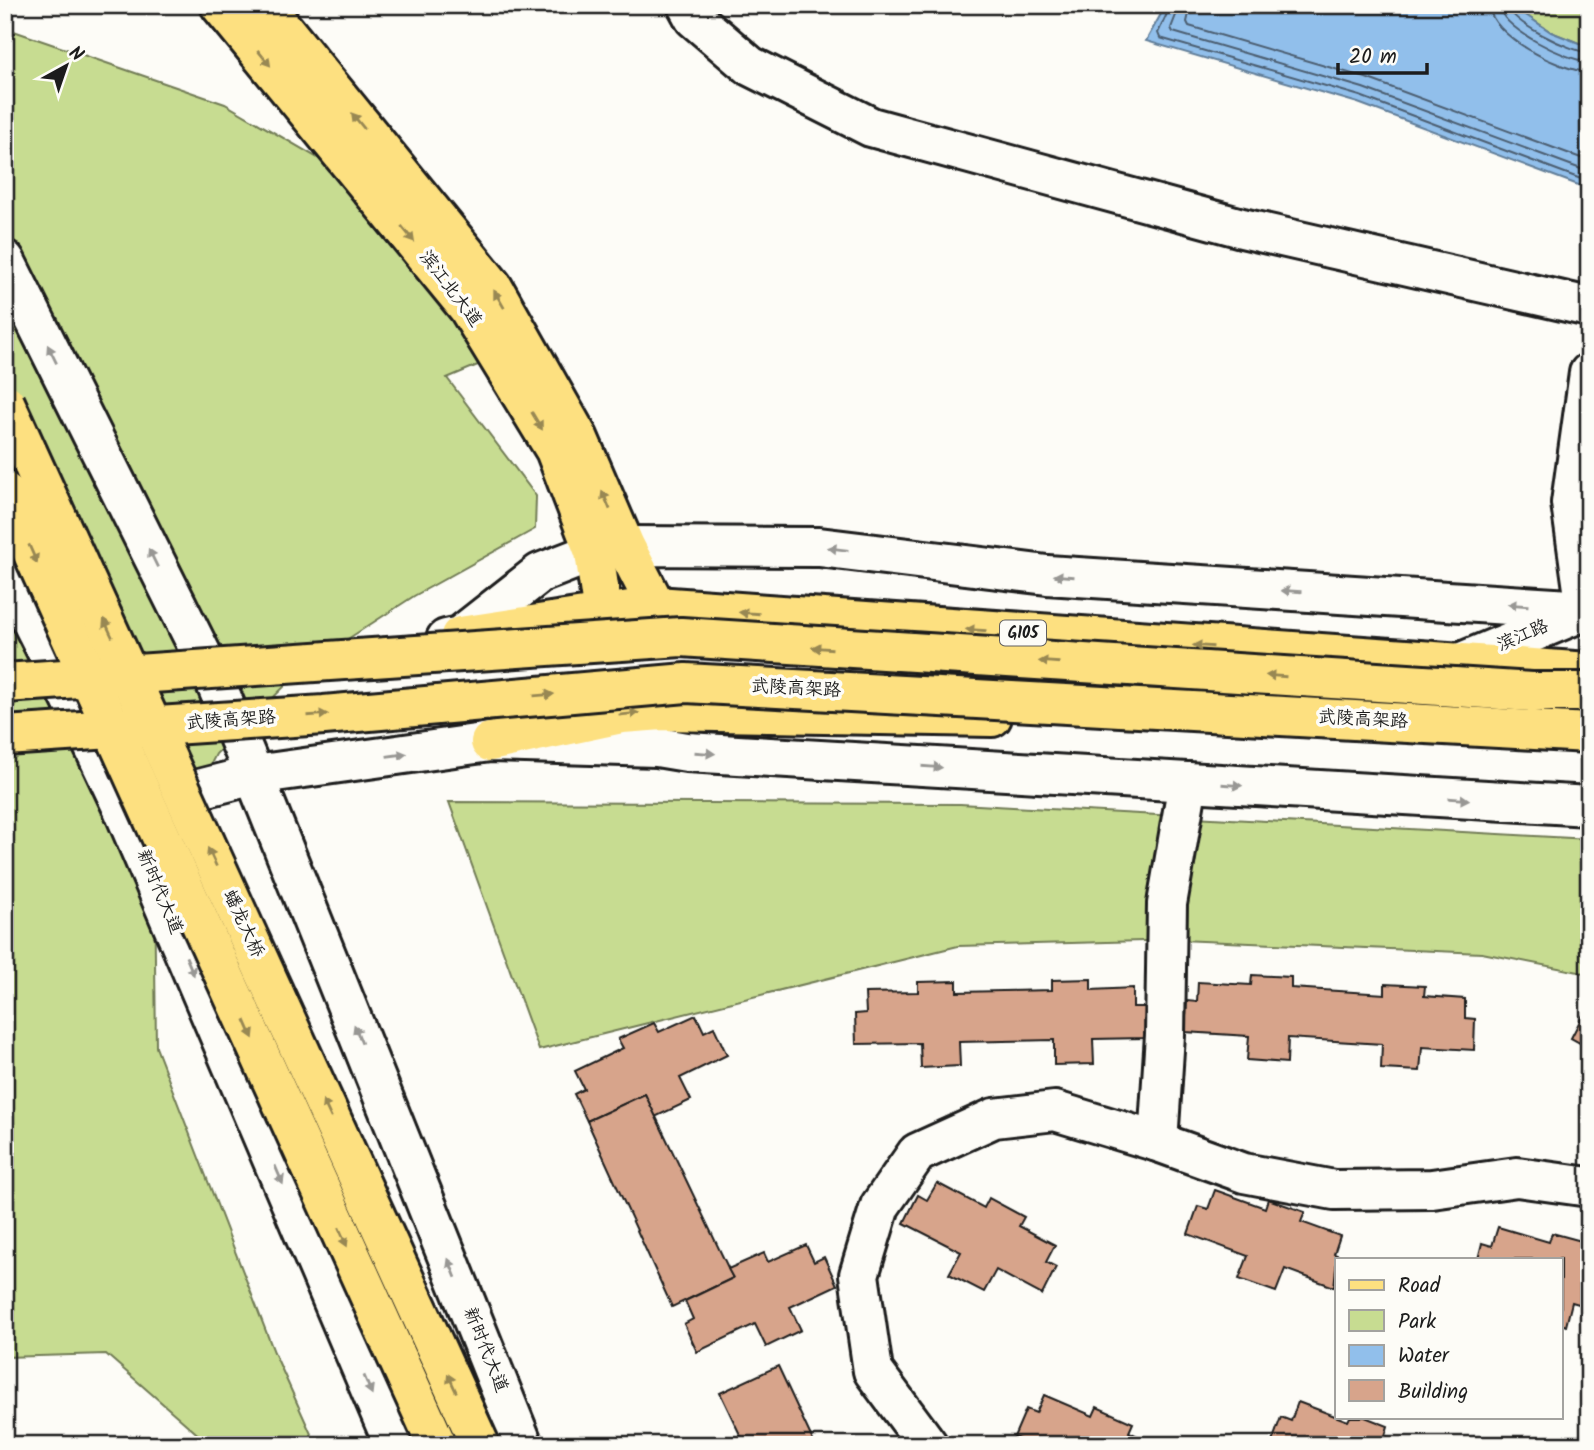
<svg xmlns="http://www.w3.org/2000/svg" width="1594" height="1450" viewBox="0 0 1594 1450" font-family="Kalam,'LXGW WenKai TC',sans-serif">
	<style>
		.green { fill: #c7dc91; stroke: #727c56; stroke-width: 2 }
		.water { fill: #91bfeb; stroke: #627e98; stroke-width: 2 }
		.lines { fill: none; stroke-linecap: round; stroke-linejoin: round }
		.shore { stroke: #4b5d6f; stroke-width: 2 }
		.building { fill: #d7a48b; stroke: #1c1c1c; stroke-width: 2 }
		.minor-casing { stroke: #1c1c1c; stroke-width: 44 }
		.major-casing { stroke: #1c1c1c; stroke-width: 44 }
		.highway-casing { stroke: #1c1c1c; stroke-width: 44 }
		.minor { stroke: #fdfcf7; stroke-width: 38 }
		.major { stroke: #fde080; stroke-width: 38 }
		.highway { stroke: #fde080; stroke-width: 38 }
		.major-bridge-casing { stroke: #1c1c1c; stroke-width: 44; stroke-linecap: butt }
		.highway-bridge-casing { stroke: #1c1c1c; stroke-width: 44; stroke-linecap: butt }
		.major-bridge { stroke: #fde080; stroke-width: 38 }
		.highway-bridge { stroke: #fde080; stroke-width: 38 }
		.oneway { fill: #988853 }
		.oneway2 { fill: #989794 }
		.labels { text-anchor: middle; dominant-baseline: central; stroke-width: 7; stroke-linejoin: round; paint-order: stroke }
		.shield { fill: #fdfcf7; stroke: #605f5e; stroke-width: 2 }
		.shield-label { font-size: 16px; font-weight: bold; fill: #1c1c1c }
		.street-label { font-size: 18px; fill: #1c1c1c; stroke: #fdfcf7 }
	</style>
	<rect width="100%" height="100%" fill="#fdfcf7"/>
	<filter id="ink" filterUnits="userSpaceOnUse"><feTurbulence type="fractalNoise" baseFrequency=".0143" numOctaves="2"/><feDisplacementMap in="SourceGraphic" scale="14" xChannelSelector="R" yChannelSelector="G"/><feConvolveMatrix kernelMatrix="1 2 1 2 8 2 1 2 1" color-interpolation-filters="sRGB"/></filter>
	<g filter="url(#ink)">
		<g class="green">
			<polygon points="1511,5 1589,5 1589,47 1551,32"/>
			<polygon points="5,28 225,104 414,214 528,344 447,378 536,496 535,529 414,596 303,668 216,754 154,875 156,1047 274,1352 316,1445 210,1445 106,1354 5,1357"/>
			<polygon points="449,802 960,804 1589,839 1589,974 1482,953 1179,940 958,946 539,1050"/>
		</g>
		<polygon class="water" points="1166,5 1511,5 1551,32 1589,47 1589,189 1358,103 1146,41"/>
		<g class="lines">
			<g class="shore">
				<polyline points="1171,5 1158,33 1160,38 1360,96 1589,182"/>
				<polyline points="1180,5 1171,28 1173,32 1363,88 1589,172"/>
				<polyline points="1191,5 1187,22 1189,26 1366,78 1589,161"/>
				<path d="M1489,5C1490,36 1561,71 1589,72"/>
				<path d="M1499,5C1501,29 1567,60 1589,62"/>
				<path d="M1508,5C1510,23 1571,51 1589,53"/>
			</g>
		</g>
		<g class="building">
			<polygon points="1252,975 1291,977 1291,988 1385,994 1385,984 1425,986 1424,996 1465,999 1465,1018 1475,1019 1474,1050 1422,1047 1420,1071 1381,1069 1382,1044 1288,1038 1287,1063 1247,1060 1249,1036 1185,1032 1187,1001 1197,1002 1198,982 1251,985"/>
			<polygon points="1091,979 1091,990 1133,988 1133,1007 1145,1007 1145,1038 1093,1039 1094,1064 1054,1065 1054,1040 959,1042 960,1066 921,1068 920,1043 856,1044 855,1014 866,1013 865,993 918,992 918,982 957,981 957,992 1052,990 1052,980"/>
			<polygon points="1585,1011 1589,1014 1589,1048 1571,1038"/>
			<polygon points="696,1015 704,1032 714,1027 727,1055 680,1078 691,1100 655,1117 645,1094 587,1121 574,1094 584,1089 575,1071 623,1048 618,1039 654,1023 659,1032"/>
			<polygon points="645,1094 733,1278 672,1307 587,1121"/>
			<polygon points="937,1183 984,1208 989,1198 1024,1217 1019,1226 1055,1245 1046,1262 1056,1267 1042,1295 996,1270 984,1292 949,1274 961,1252 904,1223 918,1195 927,1200"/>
			<polygon points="1215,1190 1265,1208 1268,1199 1305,1212 1301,1222 1340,1236 1334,1254 1344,1258 1337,1259 1334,1287 1285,1269 1276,1292 1239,1279 1248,1256 1188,1234 1198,1206 1208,1209"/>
			<polygon points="1498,1227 1549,1242 1552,1233 1589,1243 1589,1307 1572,1302 1566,1326 1561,1324 1561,1259 1478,1259 1482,1243 1492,1246"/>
			<polygon points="806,1245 814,1262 824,1257 837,1285 790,1307 801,1330 766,1347 755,1324 697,1352 684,1324 693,1319 685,1301 733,1278 728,1269 764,1253 768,1262"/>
			<polygon points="778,1366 815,1445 745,1445 720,1393"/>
			<polygon points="1044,1395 1093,1416 1097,1407 1133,1423 1129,1432 1157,1445 1032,1445 1014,1437 1026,1409 1036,1413"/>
			<polygon points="1298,1402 1348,1421 1350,1417 1365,1417 1388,1426 1385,1436 1408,1445 1271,1445 1281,1417 1291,1421"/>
		</g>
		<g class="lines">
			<defs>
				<g id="minor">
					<polyline points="687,5 694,18 750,66 871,127 1242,228 1589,307"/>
					<polyline points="5,260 214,679 254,775 152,801"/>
					<polyline points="5,569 73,703"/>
					<polyline points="446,639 460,636 540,573 594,552 625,546 819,547 1047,575 1586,610 1571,503 1589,373"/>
					<polyline points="1457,664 1577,614"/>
					<polyline points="132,693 73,703 123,809 394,1445"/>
					<polyline points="1158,1142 1165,1035 1167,904 1188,782"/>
					<polyline points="523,1445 254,775 490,742 657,747 687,752 1589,806"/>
					<polyline points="928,1445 873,1371 859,1275 880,1206 917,1153 994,1118 1055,1111 1158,1142 1244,1173 1334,1190 1432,1189 1517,1177 1589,1187"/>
				</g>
				<g id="major">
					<polyline points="220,5 468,308 555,450 594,552 603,615"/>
					<polyline points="264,5 493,287 578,437 625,546 656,606"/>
				</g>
				<g id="highway">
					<polyline points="460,636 656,606 1589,672"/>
					<polyline points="490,742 622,714 662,711 992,717"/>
				</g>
			</defs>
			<use href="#minor" class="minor-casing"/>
			<use href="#major" class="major-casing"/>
			<use href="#highway" class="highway-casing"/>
			<use href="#minor" class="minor"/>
			<use href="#major" class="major"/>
			<use href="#highway" class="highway"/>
			<defs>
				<g id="major-bridge">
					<polyline points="5,403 480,1445"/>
					<polyline points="5,492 437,1445"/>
				</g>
				<g id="highway-bridge">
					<polyline points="5,683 681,637 1532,692 1589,692"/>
					<polyline points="5,736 324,715 686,683 1589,733"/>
				</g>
			</defs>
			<use href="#major-bridge" class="major-bridge-casing"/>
			<use href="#highway-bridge" class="highway-bridge-casing"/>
			<use href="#major-bridge" class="major-bridge"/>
			<use href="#highway-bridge" class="highway-bridge"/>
		</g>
		<defs><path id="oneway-solid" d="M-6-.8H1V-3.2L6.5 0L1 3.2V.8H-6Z" transform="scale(1.75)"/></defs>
		<g class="oneway">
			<use href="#oneway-solid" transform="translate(264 58) rotate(51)"/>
			<use href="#oneway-solid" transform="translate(358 121) rotate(-129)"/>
			<use href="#oneway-solid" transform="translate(408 234) rotate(51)"/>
			<use href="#oneway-solid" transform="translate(499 299) rotate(-120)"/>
			<use href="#oneway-solid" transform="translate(537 421) rotate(59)"/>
			<use href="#oneway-solid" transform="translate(606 500) rotate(-113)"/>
			<use href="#oneway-solid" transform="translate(33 554) rotate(66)"/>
			<use href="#oneway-solid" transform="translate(749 613) rotate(-176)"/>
			<use href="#oneway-solid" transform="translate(108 628) rotate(-115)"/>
			<use href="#oneway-solid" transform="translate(976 630) rotate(-176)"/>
			<use href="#oneway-solid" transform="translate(1203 646) rotate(-176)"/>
			<use href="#oneway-solid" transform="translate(822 648) rotate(-176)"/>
			<use href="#oneway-solid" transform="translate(1049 662) rotate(-176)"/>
			<use href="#oneway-solid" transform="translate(1276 676) rotate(-176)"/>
			<use href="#oneway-solid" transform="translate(544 695) rotate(-5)"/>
			<use href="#oneway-solid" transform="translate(629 714) rotate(-6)"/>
			<use href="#oneway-solid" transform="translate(318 715) rotate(-4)"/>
			<use href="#oneway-solid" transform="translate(212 857) rotate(-115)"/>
			<use href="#oneway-solid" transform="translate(249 1029) rotate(66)"/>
			<use href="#oneway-solid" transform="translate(327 1109) rotate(-115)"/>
			<use href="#oneway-solid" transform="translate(343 1237) rotate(66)"/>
			<use href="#oneway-solid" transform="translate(452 1383) rotate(-115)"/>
		</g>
		<g class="oneway2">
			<use href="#oneway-solid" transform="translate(52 354) rotate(-116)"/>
			<use href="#oneway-solid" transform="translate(838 549) rotate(-173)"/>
			<use href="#oneway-solid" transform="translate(153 558) rotate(-116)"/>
			<use href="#oneway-solid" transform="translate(1064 576) rotate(-176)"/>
			<use href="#oneway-solid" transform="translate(1291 591) rotate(-176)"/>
			<use href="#oneway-solid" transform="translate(1518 605) rotate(-176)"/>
			<use href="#oneway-solid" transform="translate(705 753) rotate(4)"/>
			<use href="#oneway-solid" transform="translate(397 755) rotate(-8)"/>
			<use href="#oneway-solid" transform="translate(932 767) rotate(4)"/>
			<use href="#oneway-solid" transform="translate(1232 785) rotate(4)"/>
			<use href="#oneway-solid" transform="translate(1459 799) rotate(4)"/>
			<use href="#oneway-solid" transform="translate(190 966) rotate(67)"/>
			<use href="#oneway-solid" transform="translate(358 1034) rotate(-112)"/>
			<use href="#oneway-solid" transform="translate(279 1175) rotate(67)"/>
			<use href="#oneway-solid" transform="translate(452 1268) rotate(-112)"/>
			<use href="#oneway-solid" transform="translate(368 1385) rotate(67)"/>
		</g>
	</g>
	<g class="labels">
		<rect class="shield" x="1000" y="620.5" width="46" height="25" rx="5"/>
		<g class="shield-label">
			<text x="1023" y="633">G105</text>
		</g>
		<g class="street-label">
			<text transform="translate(450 289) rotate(53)">滨江北大道</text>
			<text transform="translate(1523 636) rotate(-23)">滨江路</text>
			<text transform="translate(796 689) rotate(3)">武陵高架路</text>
			<text transform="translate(1363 720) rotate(3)">武陵高架路</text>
			<text transform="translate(231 721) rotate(-4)">武陵高架路</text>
			<text transform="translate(159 892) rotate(67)">新时代大道</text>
			<text transform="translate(243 924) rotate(65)">蟠龙大桥</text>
			<text transform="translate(485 1350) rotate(68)">新时代大道</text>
		</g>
	</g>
	<rect width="1594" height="1450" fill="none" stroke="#fdfcf7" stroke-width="28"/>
	<rect x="14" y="14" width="1566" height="1422" fill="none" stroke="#1c1c1c" stroke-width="2.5" filter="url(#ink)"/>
	<rect x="1335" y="1258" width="228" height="161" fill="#fdfcf7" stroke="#a3a29f" stroke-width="2"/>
	<rect x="1349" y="1280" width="35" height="10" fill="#fde080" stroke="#a3a29f" stroke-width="2"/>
	<text x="1398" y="1292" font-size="21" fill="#1c1c1c">Road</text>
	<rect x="1349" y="1310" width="35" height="21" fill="#c7dc91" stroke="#a3a29f" stroke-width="2"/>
	<text x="1398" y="1328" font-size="21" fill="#1c1c1c">Park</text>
	<rect x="1349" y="1345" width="35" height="21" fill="#91bfeb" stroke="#a3a29f" stroke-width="2"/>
	<text x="1398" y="1362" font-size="21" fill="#1c1c1c">Water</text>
	<rect x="1349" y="1380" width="35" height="21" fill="#d7a48b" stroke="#a3a29f" stroke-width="2"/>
	<text x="1398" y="1398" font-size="21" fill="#1c1c1c">Building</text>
	<g transform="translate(66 66) rotate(40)" stroke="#fdfcf7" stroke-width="5" paint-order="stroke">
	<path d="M0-5L12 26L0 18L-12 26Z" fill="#1c1c1c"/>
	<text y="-10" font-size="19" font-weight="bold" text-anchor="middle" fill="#1c1c1c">N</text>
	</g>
	<path d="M1338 63v10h89v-10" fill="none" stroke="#1c1c1c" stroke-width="3.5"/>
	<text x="1349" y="63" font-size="21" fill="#1c1c1c" stroke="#fdfcf7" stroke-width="5" paint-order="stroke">20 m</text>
</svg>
